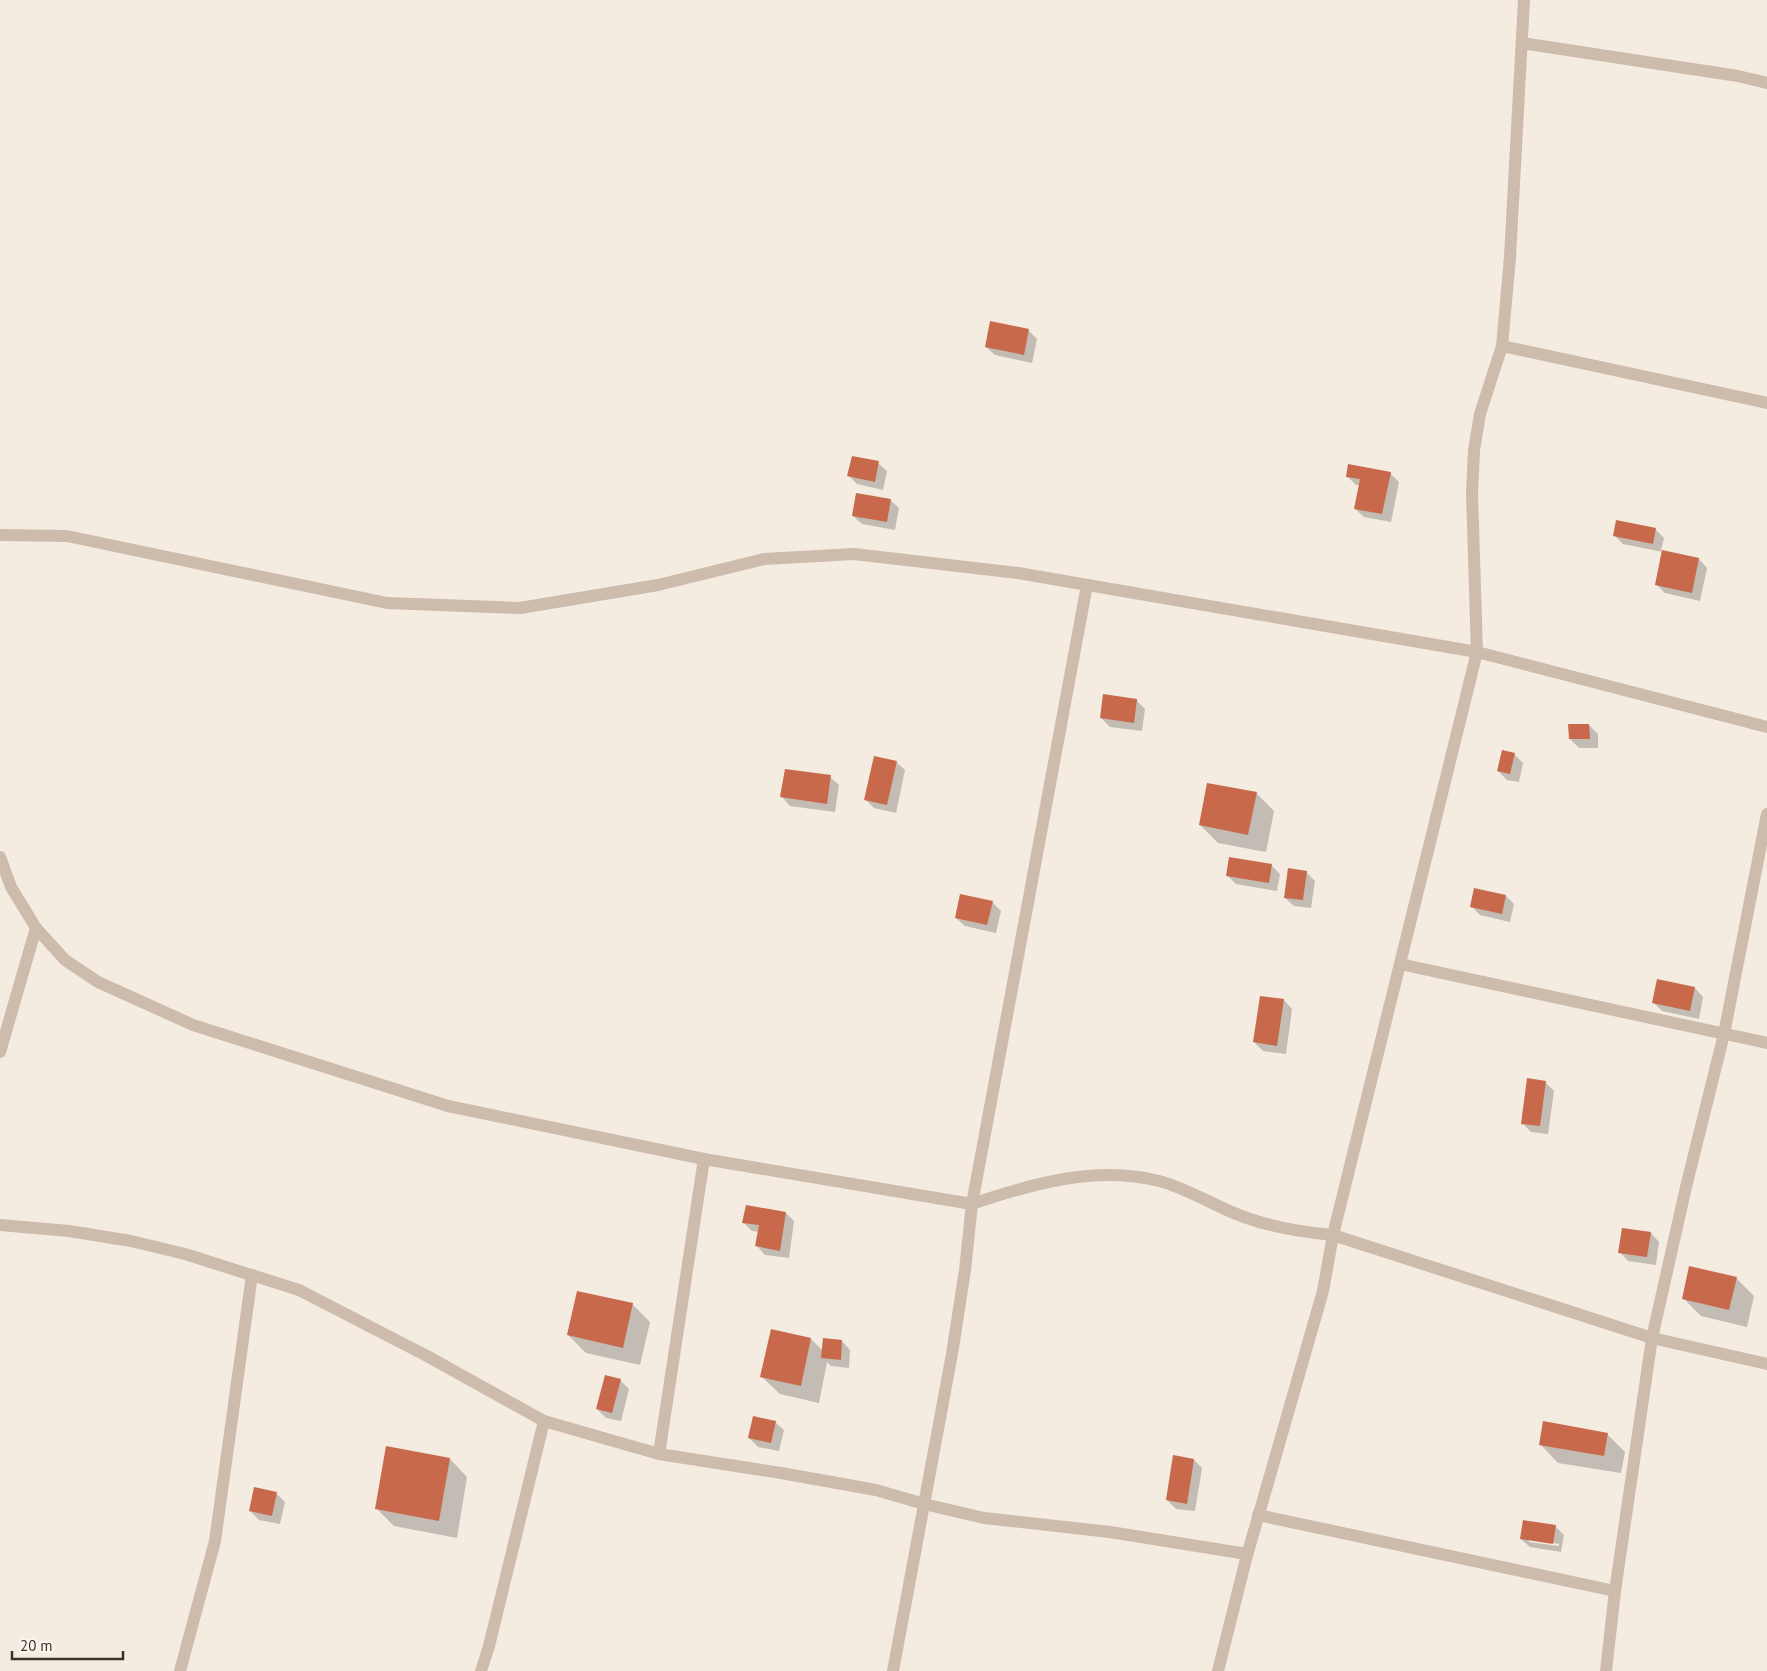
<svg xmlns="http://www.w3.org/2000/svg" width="1767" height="1671" viewBox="0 0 1767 1671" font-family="'PT Sans',sans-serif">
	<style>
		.shadow { fill: #0003; fill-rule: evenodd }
		.building { fill: #c8694b }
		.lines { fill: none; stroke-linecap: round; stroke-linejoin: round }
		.minor { stroke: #cdbbac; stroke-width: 12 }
	</style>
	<rect width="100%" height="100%" fill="#f4ebe1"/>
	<g class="shadow">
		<polygon points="991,323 1029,331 1037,339 1032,363 995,355 986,347"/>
		<polygon points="878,463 887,471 883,490 857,484 849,476"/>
		<polygon points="1390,473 1399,482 1391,522 1364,517 1355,509 1360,485 1356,485 1347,476"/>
		<polygon points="890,500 899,508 895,530 862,524 853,516"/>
		<polygon points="1655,529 1664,538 1661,551 1699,559 1707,568 1700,601 1665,593 1656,584 1663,552 1623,544 1614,535"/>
		<polygon points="1136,700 1145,709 1142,731 1110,727 1101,718"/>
		<polygon points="1589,725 1598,734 1598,748 1579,748 1570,739"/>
		<polygon points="1514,754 1523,763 1519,782 1507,780 1498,771"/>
		<polygon points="896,762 905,770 896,813 874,808 866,800"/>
		<polygon points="830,777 839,785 835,812 790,806 782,797"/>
		<polygon points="1256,793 1274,811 1266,852 1218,843 1200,825"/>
		<polygon points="1271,865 1280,874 1277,891 1236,884 1227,875"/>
		<polygon points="1306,872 1315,881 1311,908 1294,906 1285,898"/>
		<polygon points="1506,896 1514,904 1510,922 1480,915 1472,907"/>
		<polygon points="992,902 1001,911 996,933 965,926 956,918"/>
		<polygon points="1695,988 1703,997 1699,1019 1662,1011 1653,1002"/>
		<polygon points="1284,1000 1292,1009 1286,1054 1263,1051 1254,1042"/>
		<polygon points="1545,1082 1554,1091 1548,1134 1531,1132 1522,1123"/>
		<polygon points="786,1213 794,1221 789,1258 765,1255 757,1246 759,1232 752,1231 744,1223"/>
		<polygon points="1651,1233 1659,1242 1656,1265 1628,1261 1620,1252"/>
		<polygon points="1736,1278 1754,1296 1747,1327 1701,1316 1684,1299"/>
		<polygon points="632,1304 650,1322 640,1365 586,1353 568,1335"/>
		<polygon points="811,1339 823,1351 842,1341 850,1350 849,1368 831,1366 827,1362 819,1403 780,1394 762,1377"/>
		<polygon points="620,1380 629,1389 621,1421 606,1418 597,1409"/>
		<polygon points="775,1422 784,1430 779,1451 758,1447 749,1438"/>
		<polygon points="1607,1434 1625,1452 1621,1473 1558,1463 1541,1445"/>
		<polygon points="450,1459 467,1477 457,1538 394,1526 376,1508"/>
		<polygon points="1194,1460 1202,1468 1195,1511 1176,1509 1167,1500"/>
		<polygon points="276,1493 285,1502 280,1524 259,1520 250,1511"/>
		<path d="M1555,1526L1564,1535L1561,1552L1530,1547L1521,1539ZM1529,1539L1559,1544V1546L1529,1542Z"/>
	</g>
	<g class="building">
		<polygon points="990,321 1029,329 1024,355 985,347"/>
		<polygon points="852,456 879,461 875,482 847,476"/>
		<polygon points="1348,464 1391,472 1382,514 1354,509 1360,479 1346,477"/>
		<polygon points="856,493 891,499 887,522 852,516"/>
		<polygon points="1616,520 1656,528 1653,544 1613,536"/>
		<polygon points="1662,550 1699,558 1692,593 1655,585"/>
		<polygon points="1103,694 1137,699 1134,723 1100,718"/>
		<polygon points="1568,724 1589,724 1590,739 1569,739"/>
		<polygon points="1502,750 1515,753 1510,774 1497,771"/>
		<polygon points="874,756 897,761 887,805 864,800"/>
		<polygon points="785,769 831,775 827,804 780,797"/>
		<polygon points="1207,783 1257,792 1248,835 1199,825"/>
		<polygon points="1229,857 1272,864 1269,883 1226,876"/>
		<polygon points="1288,868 1307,871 1303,900 1284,898"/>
		<polygon points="1474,888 1506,895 1502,914 1470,907"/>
		<polygon points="960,894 993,901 987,925 955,918"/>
		<polygon points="1657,979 1695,987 1690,1011 1652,1003"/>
		<polygon points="1260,996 1284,999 1277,1046 1253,1042"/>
		<polygon points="1527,1078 1546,1081 1540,1126 1521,1124"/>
		<polygon points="746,1205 786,1212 780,1251 755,1246 759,1225 742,1223"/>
		<polygon points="1622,1228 1651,1232 1647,1257 1618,1253"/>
		<polygon points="1689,1266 1737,1277 1729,1310 1682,1299"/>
		<polygon points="577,1291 633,1303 623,1348 567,1335"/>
		<polygon points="771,1329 811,1338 801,1386 760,1377"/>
		<polygon points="823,1338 842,1340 841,1360 821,1358"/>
		<polygon points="605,1375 621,1379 612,1413 596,1409"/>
		<polygon points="753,1416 776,1421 771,1443 748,1438"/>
		<polygon points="1543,1421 1608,1433 1604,1456 1539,1445"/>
		<polygon points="386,1446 450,1458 439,1521 375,1509"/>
		<polygon points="1173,1455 1194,1459 1187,1504 1166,1500"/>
		<polygon points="254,1487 277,1492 272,1516 249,1511"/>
		<polygon points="1523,1520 1556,1525 1553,1544 1520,1539"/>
	</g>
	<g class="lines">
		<g class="minor">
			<polyline points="1522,43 1738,76 1767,83"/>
			<polyline points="1502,346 1767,403"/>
			<polyline points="0,535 67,536 387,603 520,608 658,585 764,559 854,554 1018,573 1477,652 1767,727"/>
			<path d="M0,857L11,887L36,928L65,960L98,982L193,1025L448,1106L704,1159L972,1204C1031,1184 1096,1165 1159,1181C1190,1189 1217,1208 1247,1218C1275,1228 1303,1232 1333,1235L1652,1338L1767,1364"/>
			<polyline points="1400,964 1767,1043"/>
			<polyline points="0,1052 36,928"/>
			<polyline points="0,1225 69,1231 131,1241 185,1254 299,1290 427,1356 544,1421 659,1454 781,1473 876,1490 924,1504 984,1518 1110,1532 1247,1554"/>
			<polyline points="659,1454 704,1159"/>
			<polyline points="1258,1515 1615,1591"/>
			<polyline points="180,1671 215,1541 252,1275"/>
			<polyline points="481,1671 489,1646 544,1421"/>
			<polyline points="893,1671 952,1354 965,1270 972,1204 1087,585"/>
			<polyline points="1218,1671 1246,1559 1323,1291 1333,1235 1477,652 1472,494 1474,450 1480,414 1502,346 1510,257 1524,0"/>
			<polyline points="1606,1671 1615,1591 1652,1338 1686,1187 1724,1034 1767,814"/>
		</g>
	</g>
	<path d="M12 1651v8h111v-8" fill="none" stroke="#3b302b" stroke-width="2.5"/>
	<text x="20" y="1651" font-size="15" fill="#3b302b" stroke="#fbf5ee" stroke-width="4" paint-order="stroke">20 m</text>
</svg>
